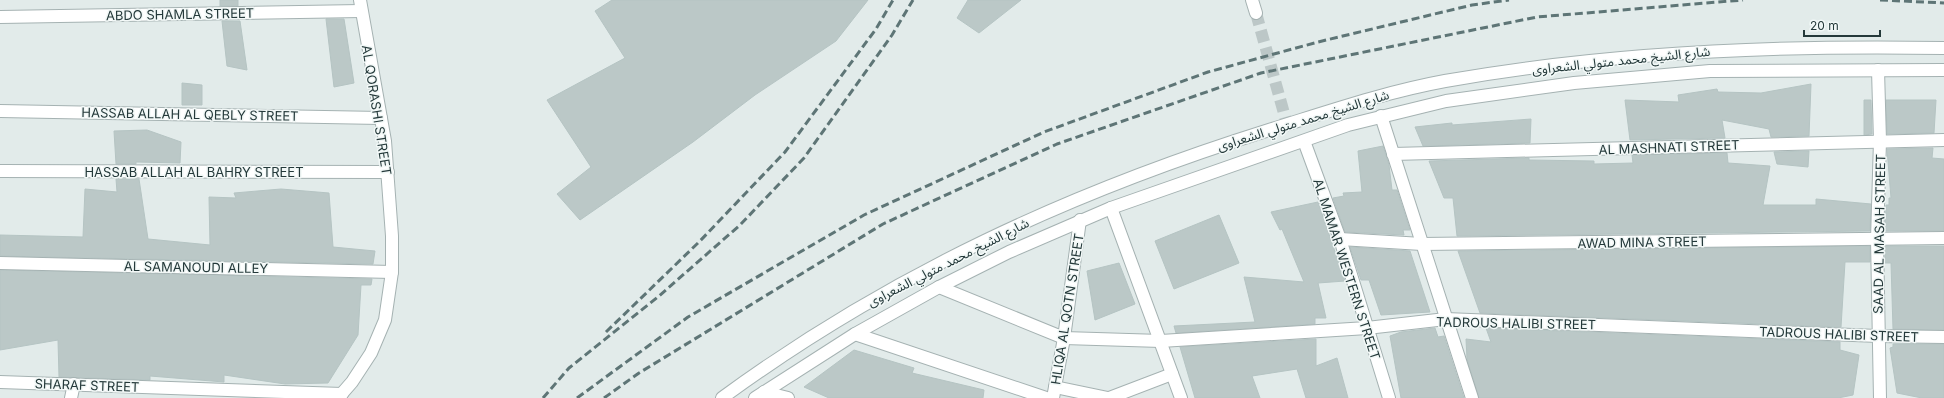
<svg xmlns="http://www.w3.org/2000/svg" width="1944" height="398" viewBox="0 0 1944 398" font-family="Inter,'Noto Sans Arabic',sans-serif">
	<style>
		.building { fill: #bbc8c7; stroke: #b5c4c3 }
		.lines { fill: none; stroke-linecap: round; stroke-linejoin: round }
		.minor-tunnel { stroke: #bcc7c7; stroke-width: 12; stroke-dasharray: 12 6; stroke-linecap: butt }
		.minor-casing { stroke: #a5b2b2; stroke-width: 14 }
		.minor { stroke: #fff; stroke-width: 12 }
		.rail { stroke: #5e7576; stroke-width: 3; stroke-dasharray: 8 4; stroke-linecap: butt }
		.labels { text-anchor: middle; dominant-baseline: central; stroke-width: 3; stroke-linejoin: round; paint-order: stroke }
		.street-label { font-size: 13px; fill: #24393a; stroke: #f2f8f7 }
	</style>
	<rect width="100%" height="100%" fill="#e2ebea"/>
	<g class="building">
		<rect x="220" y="0" width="18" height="6"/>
		<polygon points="612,0 868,0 836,41 755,95 693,142 580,220 557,194 591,167 547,100 625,58 595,11"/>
		<polygon points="968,0 1021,0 979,33 957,18"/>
		<polygon points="326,19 344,19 354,83 334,87"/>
		<polygon points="222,21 240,21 247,70 227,66"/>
		<polygon points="182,83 202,85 202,105 182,105"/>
		<polygon points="1811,84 1809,136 1771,137 1769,129 1722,120 1725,138 1630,140 1625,100 1679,102 1678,95 1717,89 1718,92 1761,93"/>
		<polygon points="1864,100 1871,100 1872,134 1864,135"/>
		<polygon points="1886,100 1936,100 1934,133 1887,134"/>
		<polygon points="1531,119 1530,143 1423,146 1415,127 1452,123 1452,125"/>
		<polygon points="147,130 181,142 180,163 136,162 136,164 116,164 114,131"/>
		<polygon points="1383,146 1389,165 1392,190 1397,190 1410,230 1403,230 1404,235 1345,232 1333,198 1344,196 1343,193 1362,192 1358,151"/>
		<polygon points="1933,148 1932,158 1944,159 1944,231 1885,231 1886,205 1889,205 1889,198 1891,198 1887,149"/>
		<polygon points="1809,151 1808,167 1777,164 1774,152"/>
		<polygon points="1727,153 1728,163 1770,166 1763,205 1816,205 1816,199 1871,204 1870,231 1457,236 1453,198 1444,198 1429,161 1529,158 1529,160 1594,161 1594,164 1633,163 1632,155"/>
		<polygon points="116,179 139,179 148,239 210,245 209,197 236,198 234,193 281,189 329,193 333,247 375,251 373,264 0,256 0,235 83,237 85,189 117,192"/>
		<polygon points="1318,202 1345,281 1318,283 1326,318 1315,318 1315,324 1176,333 1174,326 1255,322 1244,277 1304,282 1282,229 1280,230 1271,212"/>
		<polygon points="1219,215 1239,263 1174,289 1155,241"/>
		<polygon points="1870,246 1870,262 1845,262 1841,327 1480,313 1458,251"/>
		<polygon points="1885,246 1944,246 1944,330 1893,329 1891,263 1885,263"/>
		<polygon points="1350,247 1410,251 1430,312 1381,315 1369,280 1361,280"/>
		<polygon points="1119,263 1135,304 1095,320 1087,271"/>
		<polygon points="0,270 372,279 371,285 361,285 358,335 328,383 285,384 224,375 224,382 150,376 150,380 59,377 58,340 0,350"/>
		<polygon points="1435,328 1438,337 1444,336 1464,398 1401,398 1390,336 1401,332"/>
		<polygon points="1486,328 1840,342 1840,350 1859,355 1853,395 1838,398 1479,398 1467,359 1466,339 1491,342"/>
		<polygon points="1316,339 1316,366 1337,358 1348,398 1306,398 1297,369 1252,376 1260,398 1195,398 1180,347"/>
		<polygon points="1893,344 1944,344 1944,398 1922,398 1897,393 1890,348 1893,347"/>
		<polygon points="854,350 914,368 912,373 984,390 983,398 829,398 804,387"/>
	</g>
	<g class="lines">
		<polyline class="minor-tunnel" points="1256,13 1287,124"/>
		<defs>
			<g id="minor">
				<polyline points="1252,0 1256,13"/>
				<polyline points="0,17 361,11"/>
				<polyline points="1878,70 1880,141 1877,239 1880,398"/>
				<polyline points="0,111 381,118"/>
				<polyline points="1381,116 1472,398"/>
				<polyline points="1304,141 1340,239 1389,398"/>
				<polyline points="1393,154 1944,140"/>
				<polyline points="0,171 388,172"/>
				<polyline points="1111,208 1181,398"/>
				<polyline points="1340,239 1422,244 1944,238"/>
				<polyline points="0,263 392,272"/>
				<polyline points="939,287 1064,338 1161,341 1367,328 1446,319 1878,336 1944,337"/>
				<polyline points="855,334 1046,398"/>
				<polyline points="0,382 342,394"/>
				<polyline points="1055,387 1108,398"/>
				<polyline points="764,392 788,398"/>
				<polyline points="71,398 74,384"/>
				<polyline points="338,398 352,382 371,353 385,320 392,272 392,236 385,141 360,0"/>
				<path d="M722,398C890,275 1071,192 1269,130C1327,112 1385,92 1445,81C1608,52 1778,45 1944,48"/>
				<polyline points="755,398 855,334 939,287 1009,252 1111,208 1348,125 1446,101 1574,83 1710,71 1944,70"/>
				<polyline points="1053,398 1064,338 1080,220"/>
				<polyline points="1109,398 1172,374"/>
			</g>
		</defs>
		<use href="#minor" class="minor-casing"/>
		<use href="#minor" class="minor"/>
		<g class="rail">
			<polyline points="1880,0 1944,3"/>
			<polyline points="606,332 700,241 785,152 876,29 893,0"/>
			<polyline points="543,398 569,368 659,296 740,225 804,158 892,35 913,0"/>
			<polyline points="577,398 688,317 864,215 1044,132 1208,72 1318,42 1472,5 1509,0"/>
			<polyline points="604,398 639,373 883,224 1057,144 1261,73 1537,17 1743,0"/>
		</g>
	</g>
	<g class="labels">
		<g class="street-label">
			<text transform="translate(180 14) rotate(-1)">ABDO SHAMLA STREET</text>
			<text transform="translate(1621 60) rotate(-6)">شارع الشيخ محمد متولي الشعراوى</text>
			<text transform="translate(377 110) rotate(81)">AL QORASHI STREET</text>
			<text transform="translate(190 114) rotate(1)">HASSAB ALLAH AL QEBLY STREET</text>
			<text transform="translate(1303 120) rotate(-17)">شارع الشيخ محمد متولي الشعراوى</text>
			<text transform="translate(1669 147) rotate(-2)">AL MASHNATI STREET</text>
			<text x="194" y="172">HASSAB ALLAH AL BAHRY STREET</text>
			<text transform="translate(1879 234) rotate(-89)">SAAD AL MASAH STREET</text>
			<text transform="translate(1642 242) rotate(-1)">AWAD MINA STREET</text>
			<text transform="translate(948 262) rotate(-27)">شارع الشيخ محمد متولي الشعراوى</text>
			<text transform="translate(196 267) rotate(1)">AL SAMANOUDI ALLEY</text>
			<text transform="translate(1347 269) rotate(72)">AL MAMAR WESTERN STREET</text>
			<text transform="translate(1067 309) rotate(-81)">HLIQA AL QOTN STREET</text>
			<text transform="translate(1516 323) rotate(1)">TADROUS HALIBI STREET</text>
			<text transform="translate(1839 334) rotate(2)">TADROUS HALIBI STREET</text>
			<text transform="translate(87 385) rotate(2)">SHARAF STREET</text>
		</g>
	</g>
	<path d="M1804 30v6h76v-6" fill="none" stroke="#24393a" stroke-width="2"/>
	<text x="1810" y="30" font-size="12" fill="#24393a" stroke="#f2f8f7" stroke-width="3" paint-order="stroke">20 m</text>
</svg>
